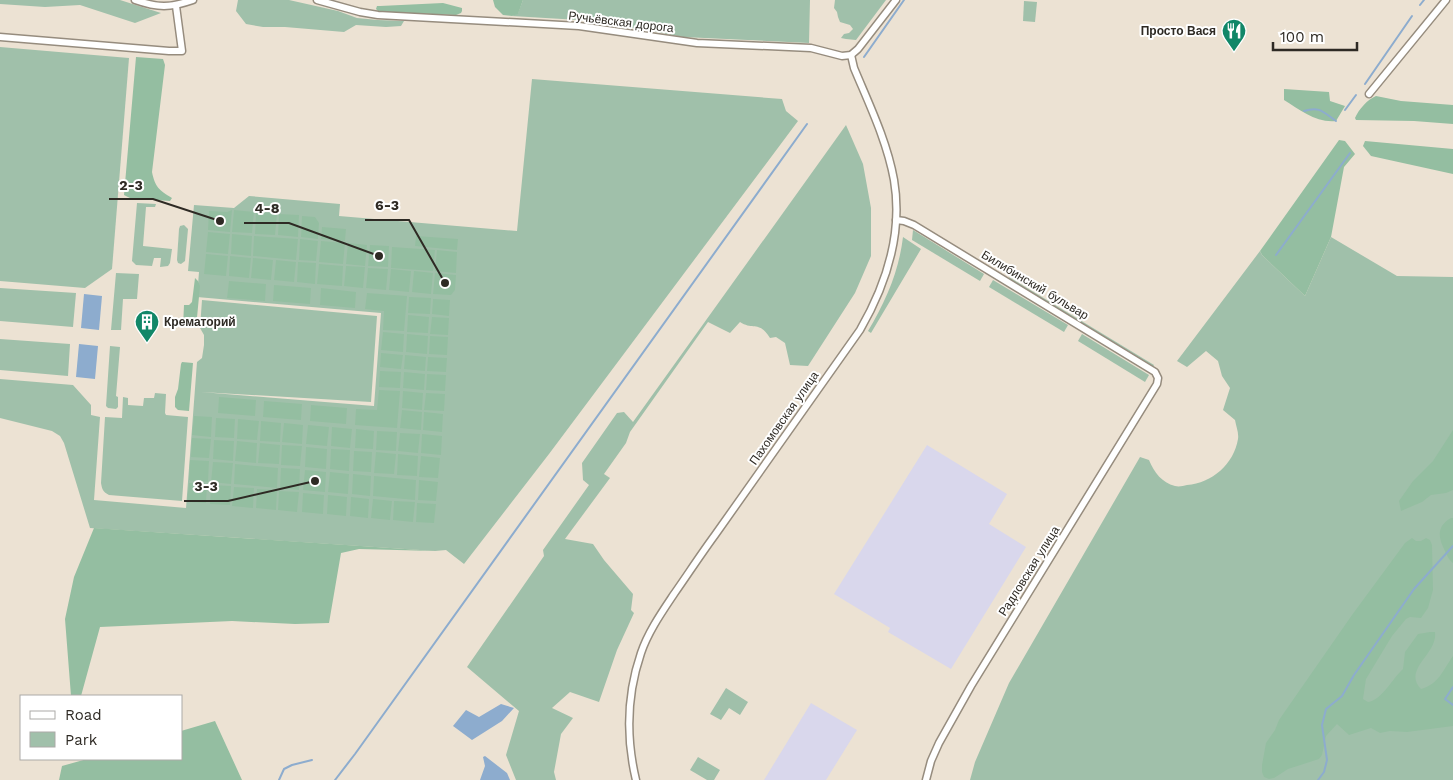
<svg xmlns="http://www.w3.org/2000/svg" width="1453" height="780" viewBox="0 0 1453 780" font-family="'Work Sans',sans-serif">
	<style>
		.education { fill: #d9d7ec }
		.green { fill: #a0c0aa }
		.forest { fill: #94bea1 }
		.water { fill: #8dacce }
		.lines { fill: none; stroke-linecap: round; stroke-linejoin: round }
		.stream { stroke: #8dacce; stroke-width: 2 }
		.minor-casing { stroke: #968c7e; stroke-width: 9 }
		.minor { stroke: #fff; stroke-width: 6 }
		.labels { text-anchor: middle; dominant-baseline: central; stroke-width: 4; stroke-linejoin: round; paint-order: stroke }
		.street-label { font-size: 12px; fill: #2e2a24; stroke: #fff }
		.poi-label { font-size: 12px; font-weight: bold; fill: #2e2a24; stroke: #fff; text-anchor: end }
		.leader { fill: none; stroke: #2e2a24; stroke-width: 2 }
		.callout-dot { fill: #2e2a24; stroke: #fff; stroke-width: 2 }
		.callout-label { font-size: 14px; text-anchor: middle; font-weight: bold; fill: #2e2a24; stroke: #fff; stroke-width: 4; stroke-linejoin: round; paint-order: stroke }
	</style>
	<rect width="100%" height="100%" fill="#ece2d3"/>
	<g class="education">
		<polygon points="927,445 1007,494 989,524 1026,547 951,669 888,632 890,628 834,594"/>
		<polygon points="811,703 857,730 826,780 764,780"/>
	</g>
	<g class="green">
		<polygon points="0,0 120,0 161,13 135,23 80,5 45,7 0,4"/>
		<polygon points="238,0 289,0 338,11 357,18 378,20 404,21 401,26 386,27 356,25 344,32 285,27 263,27 246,24 236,11"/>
		<polygon points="523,0 810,0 809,43 683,37 646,30 579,20 512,16 518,13"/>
		<polygon points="835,0 886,0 856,40 846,39 841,38 844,34 849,33 853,29 850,25 840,22 838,17 837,12 834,8"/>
		<polygon points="1024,1 1037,2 1035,22 1023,21"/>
		<polygon points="0,47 129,58 112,269 85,288 0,281"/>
		<polygon points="532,79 782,99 786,111 798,121 549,454 464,564 446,550 435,551 90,528 64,443 60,436 52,431 0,418 0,379 73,385 91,405 91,415 100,417 94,500 186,508 197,362 202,358 204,345 204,335 200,328 202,300 377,316 371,402 201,392 374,406 381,313 197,297 199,272 188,271 194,205 234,208 249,196 340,204 339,216 517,231"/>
		<path d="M846,125L863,164L871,208V256L855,293L808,366L790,365L785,343L776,337L770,338C759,320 754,331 740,322L730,333L708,322L630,432L626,443L604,474L610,478L565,539L593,544L604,560L633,594L631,610L634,613L617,650L599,702L570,692L552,708L573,718L561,734L554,772L556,780H516L506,755L519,711L467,667L544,556L543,550L589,485L583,480L582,463L617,413L624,412L633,422Z"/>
		<polygon points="137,203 156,204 155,207 146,207 143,246 172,249 170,263 168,266 160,267 161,258 154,258 152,266 136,265 132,261"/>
		<polygon points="184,225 188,229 185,261 181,264 178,263 177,260 179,229 180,226"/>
		<polygon points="913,230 984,274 980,281 912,240"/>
		<path d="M903,237L921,249L871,333L868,331C886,301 899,271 903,237Z"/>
		<path d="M1331,237L1397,276L1453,277V780H970L975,762L1009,683L1140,457L1149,460C1154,472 1162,483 1175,486C1179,487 1183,486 1187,485C1212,483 1234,464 1238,439C1239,433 1236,426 1235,420L1223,410L1230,388L1222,376L1218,361L1206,351L1187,367L1177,361L1260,251L1262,255L1305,296Z"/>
		<polygon points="116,273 139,274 137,299 123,299 121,330 111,330"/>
		<polygon points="1009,277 1154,365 1153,367 1010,280"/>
		<polygon points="993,280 1068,325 1064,332 989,287"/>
		<polygon points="0,288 76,293 73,327 0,321"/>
		<polygon points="1082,334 1149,375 1145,382 1078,341"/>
		<polygon points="0,339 70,344 68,376 0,370"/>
		<polygon points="110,346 120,347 116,396 118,397 118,407 116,409 108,408 106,406"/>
		<path d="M155,393L166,394L165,413L166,415L188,417L182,501L109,495C103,492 102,489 101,483L105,417L122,418L123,397L128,398V405L143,406L144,398H154Z"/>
		<polygon points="726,688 748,702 740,715 729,708 721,720 710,714"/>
		<polygon points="698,757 720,770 714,780 707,780 690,770"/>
	</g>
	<g class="forest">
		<polygon points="493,0 523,0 518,14 512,16 503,15 495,7"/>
		<polygon points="443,3 462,8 462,11 461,13 456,15 386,12 378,11 376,9 377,6 380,6"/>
		<path d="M136,57L163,59L165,65L152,172C155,187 159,190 172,198L170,201L130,198L124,195Z"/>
		<path d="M1284,89L1329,92L1330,101L1345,106L1336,121C1316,123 1300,110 1284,100Z"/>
		<path d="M1376,96L1401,101L1453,105V124L1414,121L1356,120L1355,118C1359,109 1367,100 1376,96Z"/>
		<polygon points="1339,140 1345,141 1355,154 1344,167 1331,237 1305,296 1262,255 1260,251"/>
		<polygon points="1365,141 1453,149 1453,174 1371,156 1363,146"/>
		<polygon points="232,210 230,232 208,230 209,211 227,212"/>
		<polygon points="234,210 254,212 252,233 232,232"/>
		<polygon points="256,212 277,214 275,235 255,234"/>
		<polygon points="279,214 299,215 298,237 278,235"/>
		<polygon points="302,216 315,217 319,223 318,239 301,237"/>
		<polygon points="322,227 346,229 345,241 321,239"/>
		<polygon points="208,232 230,234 228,254 206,252"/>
		<polygon points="232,234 252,236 251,256 231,254"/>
		<polygon points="254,236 298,239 296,260 253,256"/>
		<polygon points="416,236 458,239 457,250 415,246"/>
		<polygon points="300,239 318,241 316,261 299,260"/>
		<polygon points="321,241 345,243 343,264 319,262"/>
		<polygon points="348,243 367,245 365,266 346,264"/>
		<polygon points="370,245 389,246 388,267 368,266"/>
		<polygon points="392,247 435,250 433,271 391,268"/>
		<polygon points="437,250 457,252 456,273 435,271"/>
		<polygon points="206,254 228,256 226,276 204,274"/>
		<polygon points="230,256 251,258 249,278 229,276"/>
		<polygon points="253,258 273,260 271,280 251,278"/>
		<polygon points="276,260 296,262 294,282 274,280"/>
		<polygon points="298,262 316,263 315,284 297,282"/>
		<polygon points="319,264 343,266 342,286 317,284"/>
		<polygon points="346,266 365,267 363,288 344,286"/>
		<polygon points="368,268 388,269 386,290 366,288"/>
		<polygon points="391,269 411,271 409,292 389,290"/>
		<polygon points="414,271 433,273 431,294 412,292"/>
		<polygon points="435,273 456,275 455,290 451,295 433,294"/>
		<polygon points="195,278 198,281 200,286 196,328 183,327 184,305 189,305 192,302"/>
		<polygon points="229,281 266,284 265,301 227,298"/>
		<polygon points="274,285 311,288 310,304 273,301"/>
		<polygon points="321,288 356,292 355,308 320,305"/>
		<polygon points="367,293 407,296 404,331 383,330 384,311 365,309"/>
		<polygon points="409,297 431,298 430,314 408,313"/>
		<polygon points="433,299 450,300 449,316 432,314"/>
		<polygon points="408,315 429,317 428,333 407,332"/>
		<polygon points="432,317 449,318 448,335 430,334"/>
		<polygon points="383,332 404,334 403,352 381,350"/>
		<polygon points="407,334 428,336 427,354 406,352"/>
		<polygon points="430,336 448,337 447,355 429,354"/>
		<polygon points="381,353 403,355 401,369 380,367"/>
		<polygon points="405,355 426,357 425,371 404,369"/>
		<polygon points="428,357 447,358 446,372 427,371"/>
		<polygon points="182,362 193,363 189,411 178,410 175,407 175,397 178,389 181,364"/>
		<polygon points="380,371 401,372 400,388 379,387"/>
		<polygon points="404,372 425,374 424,390 403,388"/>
		<polygon points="427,374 446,375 445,391 426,390"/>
		<polygon points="379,390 400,391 397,428 355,425 356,409 377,410"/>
		<polygon points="403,391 423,393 422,410 402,408"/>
		<polygon points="426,393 445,394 444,411 424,410"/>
		<polygon points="219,397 256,400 255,416 218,413"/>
		<polygon points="264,401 302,404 301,420 263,417"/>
		<polygon points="311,405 347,408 346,424 310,421"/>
		<polygon points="402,410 422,412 421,430 400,428"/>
		<polygon points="424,412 443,414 442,432 423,430"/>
		<polygon points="194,416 212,417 211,437 192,435"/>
		<polygon points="216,418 235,419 234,438 215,437"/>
		<polygon points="238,419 259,421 257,440 237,439"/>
		<polygon points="261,421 281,423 280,442 260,441"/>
		<polygon points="284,423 303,425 302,444 282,442"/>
		<polygon points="308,425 329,427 327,446 306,444"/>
		<polygon points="332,427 352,429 350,448 331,446"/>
		<polygon points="356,429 374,431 373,449 355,448"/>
		<polygon points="1453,430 1453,490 1446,493 1431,495 1422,502 1401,511 1399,501 1413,481 1433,461"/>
		<polygon points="377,431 397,432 396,451 376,450"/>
		<polygon points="400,433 420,434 418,453 398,451"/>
		<polygon points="422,434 442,436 441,455 421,453"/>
		<polygon points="192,438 211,439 209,458 191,457"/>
		<polygon points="214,440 234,441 233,461 213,459"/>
		<polygon points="237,441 257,443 256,463 235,461"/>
		<polygon points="260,443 280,445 279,464 258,463"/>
		<polygon points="282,445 302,446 300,466 281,465"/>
		<polygon points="306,447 327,449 326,469 305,467"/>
		<polygon points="331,449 350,450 349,471 330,469"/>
		<polygon points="354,451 372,452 371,472 353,471"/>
		<polygon points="376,452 396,454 394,474 374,473"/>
		<polygon points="398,454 418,456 417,476 397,475"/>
		<polygon points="421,456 440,458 438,478 419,477"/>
		<polygon points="190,460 209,461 208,482 189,480"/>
		<polygon points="213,462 233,463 231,484 211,482"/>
		<polygon points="235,464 278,468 277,488 234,484"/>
		<polygon points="281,468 300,469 299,490 280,488"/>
		<polygon points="305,470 326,472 325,492 303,490"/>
		<polygon points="330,472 349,474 348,494 328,492"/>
		<polygon points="353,474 371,476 370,496 352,494"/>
		<polygon points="374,476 416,480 415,500 373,496"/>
		<polygon points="419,480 438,482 436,501 418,500"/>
		<polygon points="189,483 207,484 206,503 187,502"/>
		<polygon points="211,485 231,486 230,505 210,504"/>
		<polygon points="234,487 254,488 253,508 232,506"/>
		<polygon points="257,489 277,490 276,510 256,508"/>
		<polygon points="279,491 299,492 297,512 278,510"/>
		<polygon points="303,493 324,495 323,514 302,512"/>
		<polygon points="328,495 347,497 346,516 327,514"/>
		<polygon points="351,497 369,499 368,518 350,516"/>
		<polygon points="373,499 392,501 390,520 371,518"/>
		<polygon points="394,501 415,502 413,522 393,520"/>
		<polygon points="417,503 436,504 434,523 416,522"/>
		<path d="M1451,518H1453V563C1448,559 1447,555 1444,549C1438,536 1437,526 1451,518Z"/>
		<polygon points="94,528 435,551 359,549 341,553 329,623 295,624 232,621 100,627 81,696 71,696 65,619 74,577"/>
		<path d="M1412,538L1416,541H1421L1426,538L1430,540L1432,545L1433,590L1428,608L1421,618L1410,617L1406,619L1392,636L1366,679L1363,699L1368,702C1382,700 1392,679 1403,669L1405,652L1418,634L1430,632H1435C1438,654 1402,669 1421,689C1439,684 1443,670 1453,656V726L1407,732L1390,731L1380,733L1371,728L1349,735L1337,724L1326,736L1322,755L1319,759L1288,769L1274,778L1269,779L1264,777L1262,772V765L1266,743L1275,730L1279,720L1352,615L1405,543Z"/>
		<polygon points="215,721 242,780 59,780 62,766 87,759 181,759 181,731"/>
	</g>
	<g class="water">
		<polygon points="84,294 102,296 99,330 81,328"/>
		<polygon points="79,344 98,346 95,379 76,377"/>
		<polygon points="501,704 514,708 502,721 472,740 453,726 466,710 479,717"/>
		<polygon points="485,756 507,773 510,780 480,780 485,766 483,757"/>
	</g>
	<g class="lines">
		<g class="stream">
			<polyline points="1420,5 1424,0"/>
			<polyline points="864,57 904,0"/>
			<polyline points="1365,84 1412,16"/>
			<polyline points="1345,110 1356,95"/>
			<path d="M1304,111C1320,106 1323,112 1336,121"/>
			<polyline points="1276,255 1350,153"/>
			<polyline points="1453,687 1445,699 1453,705"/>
			<polyline points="279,780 284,769 292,765 312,760"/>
			<polyline points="335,780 355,754 807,124"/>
			<polyline points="1318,780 1324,772 1327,760 1322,725 1326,709 1342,696 1354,675 1414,589 1453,546"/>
		</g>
		<defs>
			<g id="minor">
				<path d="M135,0C158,8 170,8 193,0"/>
				<polyline points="317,0 360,12 378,15 579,26 697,43 811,48 842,56 851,55 858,49 896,0"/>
				<polyline points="0,37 169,51 182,51 176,6"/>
				<polyline points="1369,94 1446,0"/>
				<polyline points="896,220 904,221 914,225 1155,372 1158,378 1157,384 971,686 939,743 931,761 926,780"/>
				<path d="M636,780C626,738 627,694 641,653C648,632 662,612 674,594C688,574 701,554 715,535C764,466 812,398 860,330C886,285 903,233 894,180C887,141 869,104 854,68L851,55"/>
			</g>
		</defs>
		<use href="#minor" class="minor-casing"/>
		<use href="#minor" class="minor"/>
	</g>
	<defs>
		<symbol id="restaurant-pin" viewBox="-11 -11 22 30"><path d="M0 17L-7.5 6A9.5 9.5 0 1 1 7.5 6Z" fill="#118768" stroke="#fff"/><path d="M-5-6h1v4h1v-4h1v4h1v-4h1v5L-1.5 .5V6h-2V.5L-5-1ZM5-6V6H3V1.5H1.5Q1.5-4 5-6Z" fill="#fff"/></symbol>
		<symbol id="building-pin" viewBox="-11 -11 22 30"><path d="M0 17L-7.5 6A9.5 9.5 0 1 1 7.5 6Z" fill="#118768" stroke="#fff"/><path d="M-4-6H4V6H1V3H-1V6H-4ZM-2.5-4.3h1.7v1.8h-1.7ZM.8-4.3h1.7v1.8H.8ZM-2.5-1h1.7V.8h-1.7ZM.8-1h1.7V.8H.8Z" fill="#fff"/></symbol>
	</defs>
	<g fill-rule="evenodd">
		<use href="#restaurant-pin" x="1220" y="17" width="28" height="38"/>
		<use href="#building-pin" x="133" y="308" width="28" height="38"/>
	</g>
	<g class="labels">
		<g class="street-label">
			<text transform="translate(621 22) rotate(7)">Ручьёвская дорога</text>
			<text transform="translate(1035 285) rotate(31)">Билибинский бульвар</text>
			<text transform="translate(784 418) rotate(-55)">Пахомовская улица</text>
			<text transform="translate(1029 571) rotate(-58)">Радловская улица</text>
		</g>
		<g class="poi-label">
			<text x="1216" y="31">Просто Вася</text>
			<text x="164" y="322" text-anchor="start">Крематорий</text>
		</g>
	</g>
	<path class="leader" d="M220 221L153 199H109M445 283L409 220H365M379 256L289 223H244M315 481L228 501H184"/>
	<g class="callout-dot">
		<circle cx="220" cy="221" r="5"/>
		<circle cx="445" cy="283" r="5"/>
		<circle cx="379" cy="256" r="5"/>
		<circle cx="315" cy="481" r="5"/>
	</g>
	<g class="callout-label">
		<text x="131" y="190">2-3</text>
		<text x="387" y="210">6-3</text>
		<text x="267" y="213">4-8</text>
		<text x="206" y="491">3-3</text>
	</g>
	<rect x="20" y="695" width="162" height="65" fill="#ffffff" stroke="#abaaa7"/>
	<rect x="30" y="711" width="25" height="8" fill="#ffffff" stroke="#abaaa7"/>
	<text x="65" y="720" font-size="15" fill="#2e2a24">Road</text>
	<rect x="30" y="732" width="25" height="15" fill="#a0c0aa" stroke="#abaaa7"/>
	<text x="65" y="745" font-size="15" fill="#2e2a24">Park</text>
	<path d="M1273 42v8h84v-8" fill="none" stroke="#2e2a24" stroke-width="2.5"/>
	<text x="1280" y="42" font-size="15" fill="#2e2a24" stroke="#ffffff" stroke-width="4" paint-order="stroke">100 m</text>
</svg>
